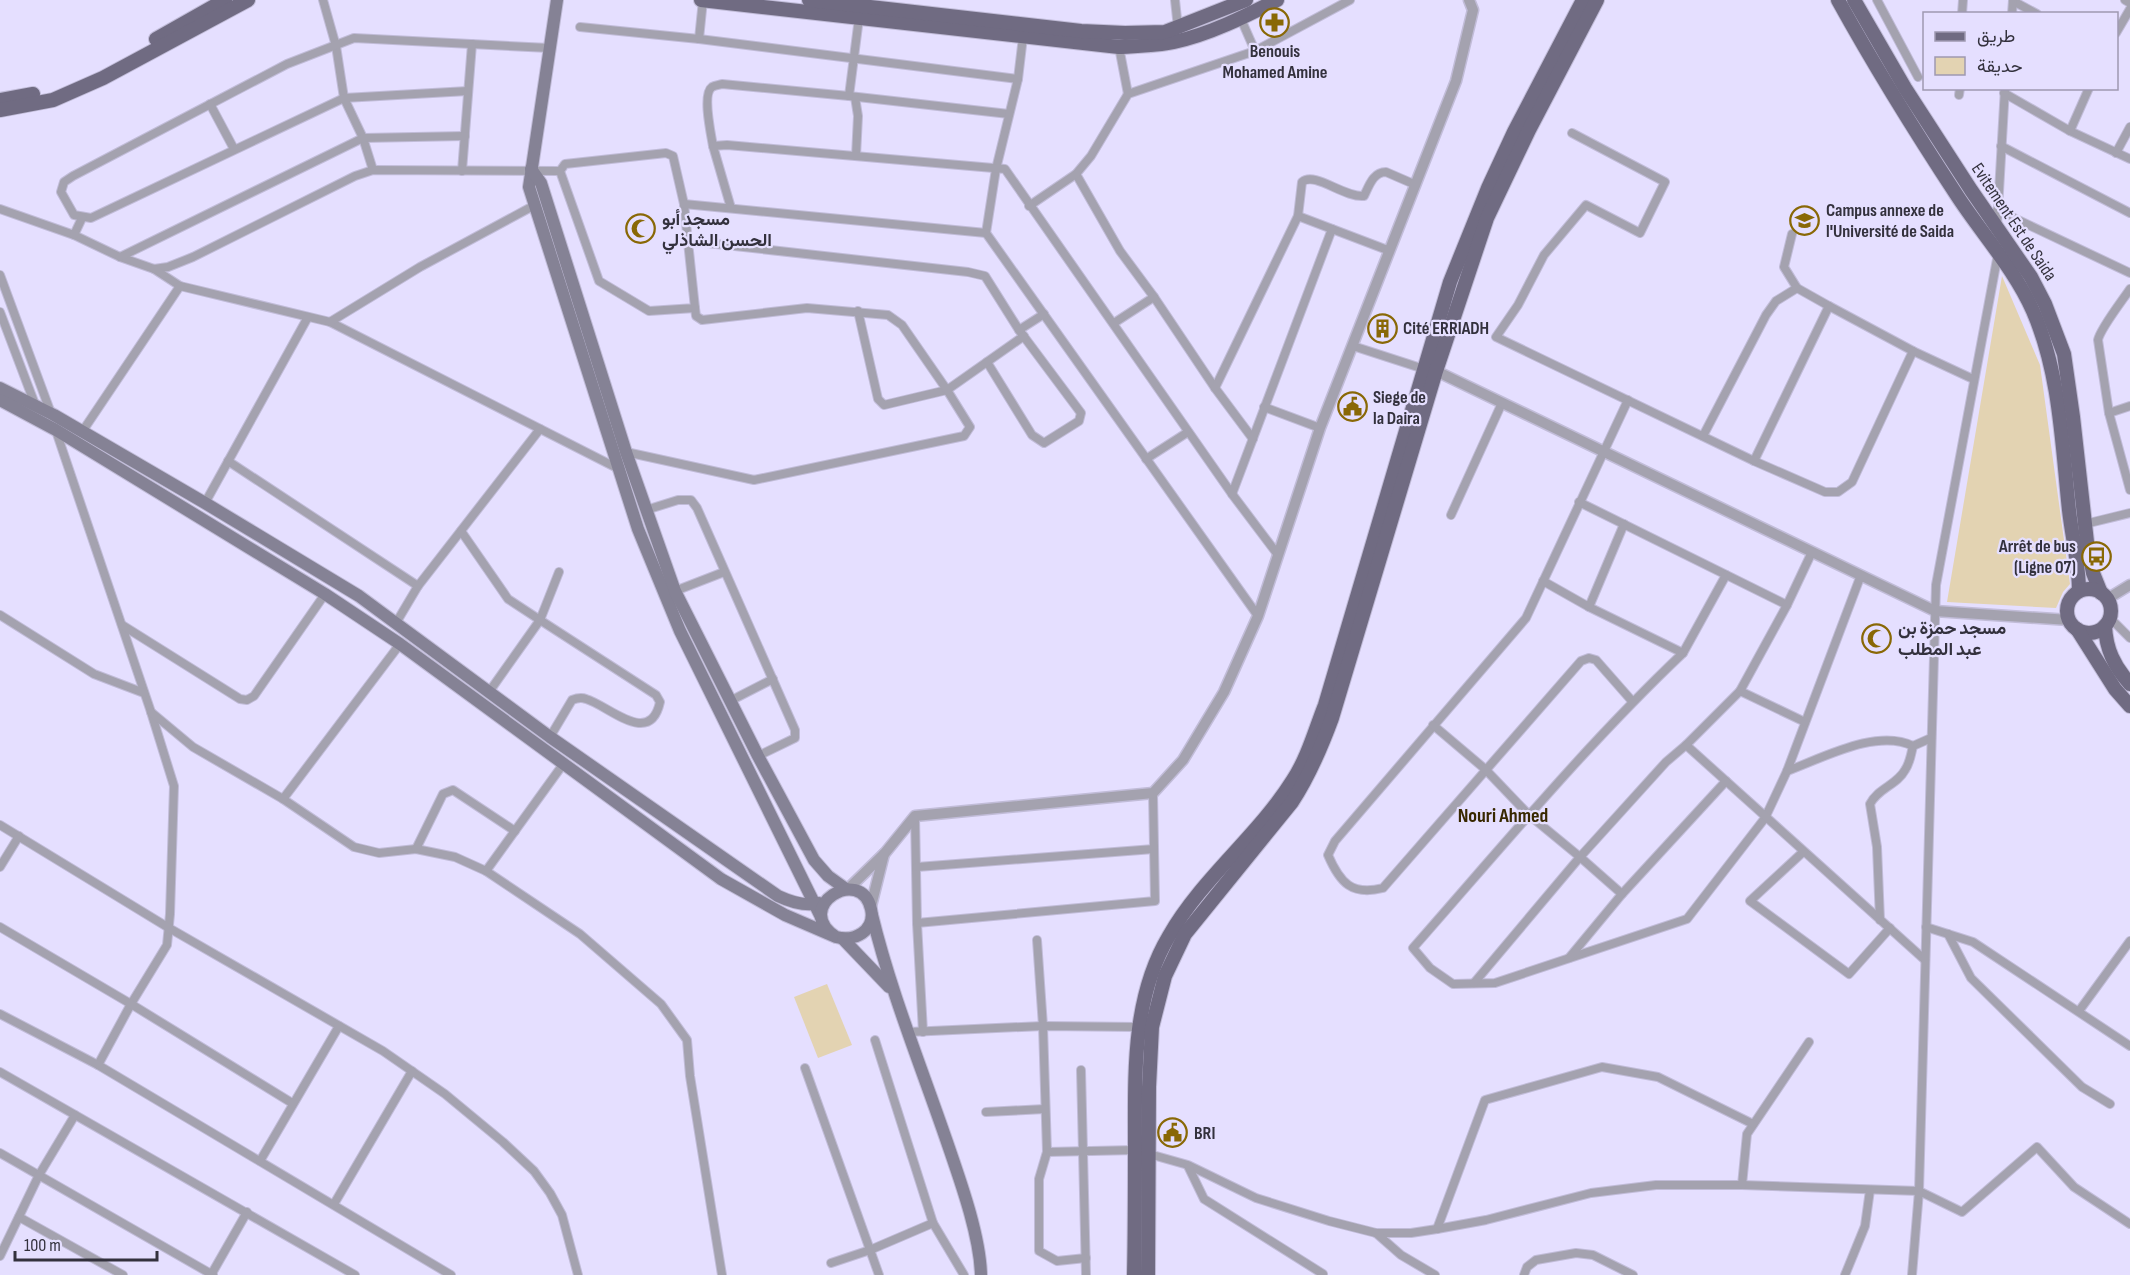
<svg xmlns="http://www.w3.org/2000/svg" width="2130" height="1275" viewBox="0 0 2130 1275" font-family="'Sofia Sans Condensed',Vazirmatn,sans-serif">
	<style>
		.green { fill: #e3d3b2 }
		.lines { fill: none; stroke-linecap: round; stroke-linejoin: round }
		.minor-casing { stroke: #c1bcd8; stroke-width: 10 }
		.tertiary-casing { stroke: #c1bcd8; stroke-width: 13 }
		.secondary-casing { stroke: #c1bcd8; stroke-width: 14 }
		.primary-casing { stroke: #c1bcd8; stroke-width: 16 }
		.minor { stroke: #a4a2af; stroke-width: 8 }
		.tertiary { stroke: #a4a2af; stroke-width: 10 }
		.secondary { stroke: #858295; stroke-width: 12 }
		.primary { stroke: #706b82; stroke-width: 14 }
		.labels { text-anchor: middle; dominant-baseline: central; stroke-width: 4.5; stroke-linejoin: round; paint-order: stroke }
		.poi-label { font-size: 18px; font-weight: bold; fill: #33313d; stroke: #e5dfff; text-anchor: start }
		.street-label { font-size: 18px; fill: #33313d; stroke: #e5dfff }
		.neighbourhood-label { font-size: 20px; font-weight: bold; fill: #382800; stroke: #e5dfff }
	</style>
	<rect width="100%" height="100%" fill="#e5dfff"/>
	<g class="green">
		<polygon points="2002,276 2040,365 2070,584 2063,592 2056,608 1947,602"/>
		<polygon points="827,984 852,1045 818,1058 794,997"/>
	</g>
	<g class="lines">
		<defs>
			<g id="minor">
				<polyline points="323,0 336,46 344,98 363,138 373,170"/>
				<polyline points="1175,0 1178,28"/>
				<polyline points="1877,0 1918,77"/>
				<polyline points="2125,0 2130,3"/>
				<polyline points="2013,1 2037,14"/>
				<polyline points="1962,14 1963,0"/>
				<polyline points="2012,14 2013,0"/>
				<polyline points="859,18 849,96 1009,114"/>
				<polyline points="1241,19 1255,51"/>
				<polyline points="580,27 699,39 1018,79"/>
				<polyline points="2116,33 2130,9"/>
				<polyline points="1023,37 1018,79 996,169 986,233 1258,616"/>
				<polyline points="699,39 703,0"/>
				<polyline points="1119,47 1128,94"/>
				<polyline points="468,91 344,98 91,218 74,215 61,192 64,182 73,176 287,64 354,38 549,48"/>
				<polyline points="2004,93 2070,131 2130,159"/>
				<polyline points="1959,95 1960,88"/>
				<polyline points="855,97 858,116 856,156"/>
				<polyline points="210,104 234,149"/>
				<polyline points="2070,131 2089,88"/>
				<polyline points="1572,133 1665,182 1640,233 1586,205 1544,255 1518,305 1496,337 1754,461 1825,492 1838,492 1852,482 1913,351"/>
				<path d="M713,146C711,134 702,94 712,87C715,85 719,85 722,84L849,96"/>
				<polyline points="2001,146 2130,213"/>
				<polygon points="666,153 673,156 684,204 695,308 649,311 599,281 560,171 565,164"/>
				<polyline points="2116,153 2130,127"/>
				<polyline points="462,171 472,44"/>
				<polyline points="1076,174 1120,251 1154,297"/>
				<polyline points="684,204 986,233"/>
				<polyline points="1029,206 1076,174 1091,156 1128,94 1255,51 1350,0"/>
				<polyline points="731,208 713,146 727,145 1005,169 1232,494 1278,555"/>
				<polyline points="0,209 74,235 120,257 154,269 168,267 193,257 355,176 373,170 560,171"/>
				<polyline points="1997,210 2130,273"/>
				<polyline points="1298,216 1390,251"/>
				<polyline points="1997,226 2005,88"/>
				<polyline points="1792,234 1784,267 1797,288 1829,306"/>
				<polyline points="74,235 82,218"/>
				<polyline points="707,243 968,272 985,276 1019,330 1081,413 1079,421 1044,443 1032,435 987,362"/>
				<polyline points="120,257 363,138 465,136"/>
				<polyline points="154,269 180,286 330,322 619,469"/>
				<polyline points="0,275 52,416"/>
				<path d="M2130,289C2122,301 2100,329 2098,340L2109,413L2130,490"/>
				<polyline points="858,311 878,399 884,405 947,390 1024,336"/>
				<polyline points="0,312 36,407"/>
				<polyline points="330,322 420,267 535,205"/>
				<polyline points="1114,323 1154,297 1215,388 1253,439"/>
				<polyline points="1019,330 1044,314"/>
				<polyline points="1353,346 1424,369"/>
				<path d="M1215,388L1298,216L1302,182C1315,171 1344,198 1364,196C1369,186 1373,172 1386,172L1416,185"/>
				<path d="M1628,400L1526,618L1335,841L1328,855C1340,883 1352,896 1383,888L1581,661L1589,658L1596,660L1632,701"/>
				<polyline points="1264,407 1320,428"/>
				<polyline points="2109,413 2130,406"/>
				<polyline points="55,428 151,712 174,786 170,914 167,945 131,1004 98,1065"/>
				<polyline points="82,432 180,286"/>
				<polyline points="1703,436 1766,315 1776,301 1797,288"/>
				<polyline points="626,452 754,480 964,436 970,427 947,390 902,325 888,315 807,308 702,320 696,316 695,308"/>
				<polyline points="1146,459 1188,432"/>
				<polyline points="228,461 418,586"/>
				<polyline points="1754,461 1829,306 1913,351 1973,379"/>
				<polyline points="1232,494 1332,229"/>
				<polyline points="1579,502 1787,605"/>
				<polyline points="205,503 308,317"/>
				<polyline points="646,510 678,500 691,500 697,508 795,730 795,738 758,756"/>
				<polyline points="1451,515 1502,403"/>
				<polyline points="2085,524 2130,513"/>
				<polyline points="461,531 508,599 540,620 559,572"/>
				<path d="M1543,581L1589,607L1683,653C1586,745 1501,848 1413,948L1430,968L1453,984L1495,983L1687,919L1765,818L1787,771L1861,575"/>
				<polyline points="675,591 724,572"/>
				<polyline points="1589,607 1624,524"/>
				<polyline points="0,615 94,674 144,693"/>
				<polyline points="2110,618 2130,638"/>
				<polyline points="396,623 418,586 540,429"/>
				<polyline points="122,625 240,699 247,700 254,696 325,594"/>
				<polyline points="1683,653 1726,575"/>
				<polyline points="1740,691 1787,605 1812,552"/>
				<path d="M489,692L540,620L656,695L660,702C650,748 608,705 586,699C581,697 577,698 572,700L550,737"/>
				<polyline points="730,701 773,679"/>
				<polyline points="151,712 193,747 283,799 354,847 379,853 416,849 455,857 486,871 580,934 661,1004 687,1040 690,1076 722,1275"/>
				<polyline points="1433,725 1485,769 1529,815 1580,857 1622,894"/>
				<polyline points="1686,745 1925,960"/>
				<path d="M1787,771C1823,758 1877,728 1913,746"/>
				<polyline points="283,799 400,644"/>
				<polyline points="915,816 917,923 923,1032"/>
				<polyline points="0,825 169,928 383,1051 445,1094 503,1142 534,1171 550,1193 562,1215 578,1275"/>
				<polyline points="416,849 443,794 453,790 515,831"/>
				<polyline points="1803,852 1750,901 1849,974 1890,928"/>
				<polyline points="0,867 19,836"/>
				<polyline points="917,867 1154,849"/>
				<polyline points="486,871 564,763"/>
				<path d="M1880,920L1877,847L1870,804C1878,788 1897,785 1905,770C1910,763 1911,754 1913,746L1931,738"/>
				<polyline points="917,923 1155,901 1153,793"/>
				<polyline points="0,927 131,1004 292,1103"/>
				<polyline points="1926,927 1973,942 2130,1046"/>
				<polyline points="1948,934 1971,978 2082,1087 2110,1104"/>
				<polyline points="1037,940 1043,1026 1047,1152 1135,1150 1188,1165 1256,1198 1329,1221 1376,1233 1411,1233 1437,1229 1486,1220 1591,1193 1656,1185 1742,1185 1919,1191 1962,1212 2037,1147 2074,1187 2130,1224"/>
				<polyline points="1569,958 1622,894 1726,781"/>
				<polyline points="1474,983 1580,857 1666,762 1686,745 1740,691 1805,722"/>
				<polyline points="2079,1011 2130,941"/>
				<polyline points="0,1014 98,1065 451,1275"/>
				<polyline points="909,1032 1043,1026 1139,1027"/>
				<polyline points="875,1040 933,1223 964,1275"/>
				<polyline points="805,1068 879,1275"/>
				<polyline points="1081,1070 1086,1275"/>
				<polyline points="0,1072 355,1275"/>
				<polyline points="986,1112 1045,1109"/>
				<polyline points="1047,1152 1039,1179 1039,1251 1057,1261 1086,1258"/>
				<polyline points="0,1153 213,1275"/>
				<polyline points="260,1161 339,1026"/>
				<polyline points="1188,1166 1204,1199 1323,1274"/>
				<polyline points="1742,1185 1747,1134 1809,1042"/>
				<polyline points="334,1204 412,1071"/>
				<polyline points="19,1217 123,1275"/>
				<polyline points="1437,1229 1485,1100 1602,1067 1658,1077 1753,1124"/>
				<polyline points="1376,1233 1401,1255 1435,1275"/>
				<polyline points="0,1256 39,1175 75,1115"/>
				<polyline points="831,1263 870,1250 933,1223"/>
				<polyline points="211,1275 247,1212"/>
				<polyline points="1524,1275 1527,1267 1536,1260 1576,1253 1593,1255 1633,1275"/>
				<polyline points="1845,1275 1865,1226 1870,1190"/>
				<polyline points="1912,1275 1919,1191 1936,585 1998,254"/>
			</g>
			<g id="tertiary">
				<polyline points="1428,370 1436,371 1935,611 2069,620"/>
				<polyline points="2107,599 2130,585"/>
				<polyline points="848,889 885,853 915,816 1153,793 1183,760 1224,692 1258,616 1320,428 1456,81 1473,10 1469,0"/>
				<polyline points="871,906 884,854"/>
			</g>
			<g id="secondary">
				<polyline points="557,0 529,187 638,529 680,631 821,917"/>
				<polyline points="531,169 541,183 626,452 675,591 758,756 814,860 828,876 846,889"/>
				<path d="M0,388L54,415L205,503L359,596L550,737L778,896C791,902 806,907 819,903"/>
				<path d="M0,400L56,430L325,594L400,644L721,879L785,915L836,937C854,942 876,931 871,909C861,864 791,907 836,937"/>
				<path d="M872,915C891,993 921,1066 947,1142C960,1180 980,1235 981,1275"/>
				<polyline points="843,939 889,987"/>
			</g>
			<g id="primary">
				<path d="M701,0L1119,47C1137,46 1156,46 1174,42C1210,34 1244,17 1277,0"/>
				<polyline points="809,0 1081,31 1125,33 1165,32 1246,0"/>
				<path d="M1838,0C1875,67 1916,133 1958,197C1983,235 2015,270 2033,311C2060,373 2062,444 2069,510C2072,537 2079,564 2079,591"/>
				<polyline points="1854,0 1905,88 1971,190 2031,277 2045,304 2064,354 2073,417 2087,542 2093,573 2101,593"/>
				<polyline points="156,39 225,0"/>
				<polyline points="0,100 33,94"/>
				<polyline points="0,110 53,100 103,78 248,0"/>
				<circle cx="2089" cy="611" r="22"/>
				<path d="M2105,626C2106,649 2114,666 2130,684"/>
				<polyline points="2077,629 2115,689 2130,706"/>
				<path d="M1134,1275C1135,1231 1135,1187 1135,1143C1135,1073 1132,998 1169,936C1202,878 1258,836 1293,780C1308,757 1315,730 1325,705L1450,282L1488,188L1514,132L1583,0"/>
				<path d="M1148,1275L1149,1087L1152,1027L1165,976L1185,934L1292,802C1309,776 1321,748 1332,718L1436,371L1487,218L1529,130L1597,0"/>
			</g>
		</defs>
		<use href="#minor" class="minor-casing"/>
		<use href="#tertiary" class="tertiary-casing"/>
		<use href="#secondary" class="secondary-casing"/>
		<use href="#primary" class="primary-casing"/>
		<use href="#minor" class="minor"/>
		<use href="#tertiary" class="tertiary"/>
		<use href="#secondary" class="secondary"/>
		<use href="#primary" class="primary"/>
	</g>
	<defs>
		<symbol id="pharmacy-ring" viewBox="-11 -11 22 22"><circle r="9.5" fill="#e5dfff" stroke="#896806" stroke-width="1.5"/><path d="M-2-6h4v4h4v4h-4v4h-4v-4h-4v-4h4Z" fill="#896806"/></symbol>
		<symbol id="university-ring" viewBox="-11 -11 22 22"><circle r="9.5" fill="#e5dfff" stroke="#896806" stroke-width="1.5"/><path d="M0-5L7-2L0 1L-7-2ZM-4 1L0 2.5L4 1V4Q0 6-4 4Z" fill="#896806"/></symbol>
		<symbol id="mosque-ring" viewBox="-11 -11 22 22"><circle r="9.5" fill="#e5dfff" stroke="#896806" stroke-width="1.5"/><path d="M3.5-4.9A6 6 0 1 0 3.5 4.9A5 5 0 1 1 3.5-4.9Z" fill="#896806"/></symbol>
		<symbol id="building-ring" viewBox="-11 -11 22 22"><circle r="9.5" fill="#e5dfff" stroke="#896806" stroke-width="1.5"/><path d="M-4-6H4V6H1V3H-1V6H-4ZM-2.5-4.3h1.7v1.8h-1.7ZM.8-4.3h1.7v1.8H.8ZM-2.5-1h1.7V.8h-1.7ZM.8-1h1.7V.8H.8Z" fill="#896806"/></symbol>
		<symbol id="civic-ring" viewBox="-11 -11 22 22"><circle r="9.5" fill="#e5dfff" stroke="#896806" stroke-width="1.5"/><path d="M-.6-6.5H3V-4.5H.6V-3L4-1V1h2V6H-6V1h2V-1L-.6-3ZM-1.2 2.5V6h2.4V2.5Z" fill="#896806"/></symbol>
		<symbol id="bus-ring" viewBox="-11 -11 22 22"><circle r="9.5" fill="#e5dfff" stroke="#896806" stroke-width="1.5"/><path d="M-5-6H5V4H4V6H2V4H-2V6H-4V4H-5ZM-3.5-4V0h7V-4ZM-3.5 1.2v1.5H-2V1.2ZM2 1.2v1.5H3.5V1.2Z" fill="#896806"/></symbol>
	</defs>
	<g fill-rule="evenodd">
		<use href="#pharmacy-ring" x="1258" y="6" width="33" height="33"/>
		<use href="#university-ring" x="1788" y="204" width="33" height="33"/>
		<use href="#mosque-ring" x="624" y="212" width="33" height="33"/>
		<use href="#building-ring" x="1366" y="312" width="33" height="33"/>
		<use href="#civic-ring" x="1336" y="390" width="33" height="33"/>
		<use href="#bus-ring" x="2080" y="540" width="33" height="33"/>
		<use href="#mosque-ring" x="1860" y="622" width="33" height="33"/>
		<use href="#civic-ring" x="1156" y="1116" width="33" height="33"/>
	</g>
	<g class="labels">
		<g class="poi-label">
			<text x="1275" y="51" text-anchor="middle">Benouis<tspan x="1275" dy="21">Mohamed Amine</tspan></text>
			<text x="1826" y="210">Campus annexe de<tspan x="1826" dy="21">l'Université de Saida</tspan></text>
			<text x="662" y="219">مسجد أبو<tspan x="662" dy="21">الحسن الشاذلي</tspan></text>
			<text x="1403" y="328">Cité ERRIADH</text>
			<text x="1373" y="397">Siege de<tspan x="1373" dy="21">la Daira</tspan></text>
			<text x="2076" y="546" text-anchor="end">Arrêt de bus<tspan x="2076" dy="21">(Ligne 07)</tspan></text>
			<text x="1898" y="628">مسجد حمزة بن<tspan x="1898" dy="21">عبد المطلب</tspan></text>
			<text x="1194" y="1133">BRI</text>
		</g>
		<g class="street-label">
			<text transform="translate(2014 222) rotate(56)">Evitement Est de Saida</text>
		</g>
		<g class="neighbourhood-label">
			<text x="1503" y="816">Nouri Ahmed</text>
		</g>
	</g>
	<rect x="1923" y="12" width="195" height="78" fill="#e5dfff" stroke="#9e99b1" stroke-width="1.5"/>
	<rect x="1935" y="32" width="30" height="9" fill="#706b82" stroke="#9e99b1" stroke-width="1.5"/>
	<text x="1977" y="42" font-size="18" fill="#33313d">طريق</text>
	<rect x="1935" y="57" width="30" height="18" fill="#e3d3b2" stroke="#9e99b1" stroke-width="1.5"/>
	<text x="1977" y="72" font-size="18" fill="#33313d">حديقة</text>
	<path d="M15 1251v9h142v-9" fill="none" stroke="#33313d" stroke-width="3"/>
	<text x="24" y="1251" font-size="18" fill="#33313d" stroke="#e5dfff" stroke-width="4.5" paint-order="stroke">100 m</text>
</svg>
